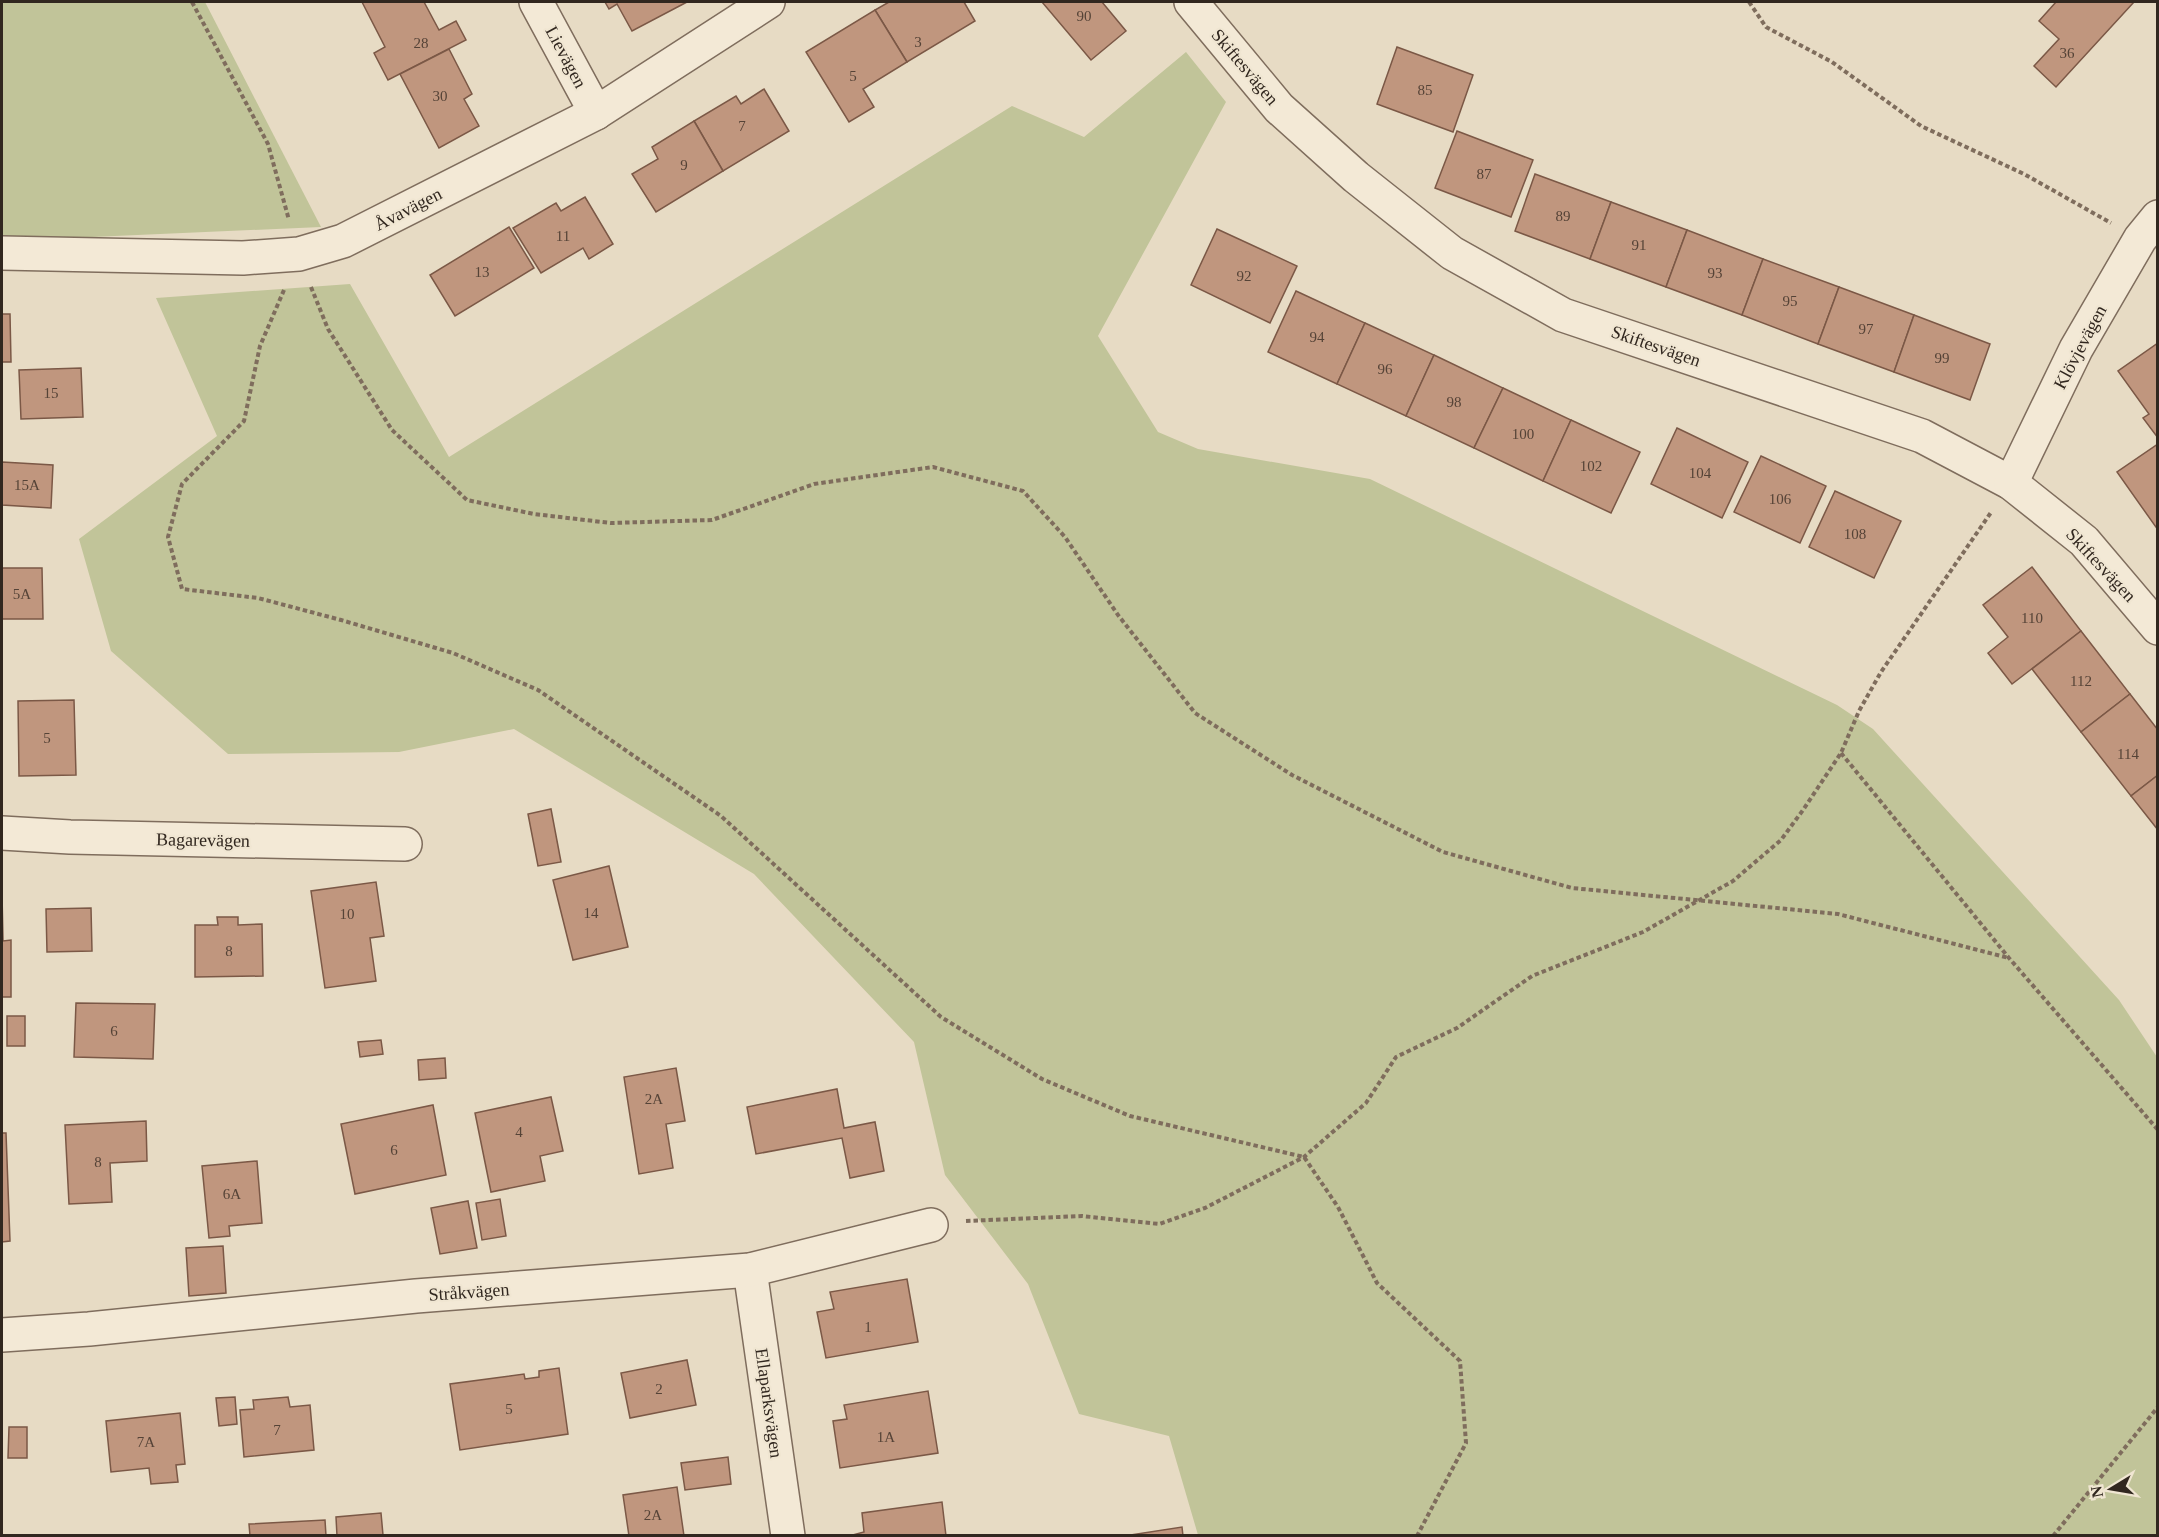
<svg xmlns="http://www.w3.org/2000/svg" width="2159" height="1537" viewBox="0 0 2159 1537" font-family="Georgia,serif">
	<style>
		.green { fill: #c1c499 }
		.building { fill: #c0967e; stroke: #7b5846; stroke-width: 1.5 }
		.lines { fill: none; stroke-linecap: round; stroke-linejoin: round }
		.street-casing { stroke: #7f6d5d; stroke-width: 36 }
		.path { stroke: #7f6d5d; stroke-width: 4; stroke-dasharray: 4.5 3; stroke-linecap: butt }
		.street { stroke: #f3e9d6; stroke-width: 33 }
		.labels { text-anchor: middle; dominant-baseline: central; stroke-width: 4.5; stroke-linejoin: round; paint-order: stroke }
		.number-label { font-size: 15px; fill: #554337 }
		.street-label { font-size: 18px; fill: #31271f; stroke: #f0e6d2 }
	</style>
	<rect width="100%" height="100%" fill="#e7dbc4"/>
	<g class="green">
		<polygon points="2,2 205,2 321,227 2,241"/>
		<polygon points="1186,52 1226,102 1098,336 1158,432 1198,449 1370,479 1837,705 1873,729 2119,1000 2157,1057 2157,1535 1198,1535 1169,1436 1079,1414 1028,1284 945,1175 914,1042 754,874 514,729 399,752 228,754 111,651 79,539 217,436 156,298 350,284 449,457 1012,106 1084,137"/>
	</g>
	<g class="building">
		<polygon points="362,2 424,2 439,30 456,21 466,40 388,80 374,53 385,47"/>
		<polygon points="605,2 687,2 632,31 617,4 609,9"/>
		<polygon points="889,2 964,2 975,21 907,62 875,10"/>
		<polygon points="1042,2 1102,2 1126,31 1091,60"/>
		<polygon points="2056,2 2134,2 2056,87 2034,66 2059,39 2039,21"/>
		<polygon points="875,10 907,62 863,89 874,107 849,122 806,52"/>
		<polygon points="1397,47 1473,75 1453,132 1377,104"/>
		<polygon points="449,49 472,94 464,99 479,126 439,148 400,74"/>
		<polygon points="764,89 789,131 723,171 694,121 736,96 741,104"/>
		<polygon points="694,121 723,171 656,212 632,174 658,159 652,147"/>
		<polygon points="1457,131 1533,160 1511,217 1435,188"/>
		<polygon points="1535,174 1611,202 1590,259 1515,231"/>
		<polygon points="585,197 613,244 589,259 583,248 541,273 513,228 556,203 561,211"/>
		<polygon points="1611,202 1687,230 1666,287 1590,259"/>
		<polygon points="509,227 534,268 455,316 430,275"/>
		<polygon points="1217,229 1297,266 1270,323 1191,285"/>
		<polygon points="1687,230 1763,259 1742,315 1666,287"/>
		<polygon points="1763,259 1839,287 1818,344 1742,315"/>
		<polygon points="1839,287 1914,315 1894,372 1818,344"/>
		<polygon points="1296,291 1365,323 1337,384 1268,352"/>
		<polygon points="2,314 10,314 11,362 2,362"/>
		<polygon points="1914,315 1990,344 1970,400 1894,372"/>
		<polygon points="1365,323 1434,355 1406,416 1337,384"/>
		<polygon points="2158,343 2158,438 2143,418 2149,414 2118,371"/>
		<polygon points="1434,355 1503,388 1474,448 1406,416"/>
		<polygon points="81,368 83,417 21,419 19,370"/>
		<polygon points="1503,388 1571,420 1543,481 1474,448"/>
		<polygon points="1571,420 1640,452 1611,513 1543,481"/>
		<polygon points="1677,428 1748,462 1722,518 1651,484"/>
		<polygon points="2158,444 2158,530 2117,472"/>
		<polygon points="1761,456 1826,486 1800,543 1734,512"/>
		<polygon points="2,462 53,465 51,508 2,505"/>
		<polygon points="1835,491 1901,521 1874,578 1809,547"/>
		<polygon points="2032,567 2081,631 2012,684 1988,653 2008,637 1983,605"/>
		<polygon points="2,568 42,568 43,619 2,619"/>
		<polygon points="2081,631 2130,694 2081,732 2032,669"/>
		<polygon points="2130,694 2158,730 2158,775 2131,796 2081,732"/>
		<polygon points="74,700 76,775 19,776 18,701"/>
		<polygon points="2158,775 2158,830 2131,796"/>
		<polygon points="551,809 561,862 538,866 528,814"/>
		<polygon points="609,866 628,947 573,960 553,880"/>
		<polygon points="376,882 384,936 370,938 376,981 325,988 311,891"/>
		<polygon points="2,894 3,941 11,940 11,997 2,997"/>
		<polygon points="91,908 92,951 47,952 46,909"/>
		<polygon points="217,917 238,917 238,925 262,924 263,976 195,977 195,925 218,925"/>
		<polygon points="76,1003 155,1004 153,1059 74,1057"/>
		<rect x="7" y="1016" width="18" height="30"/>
		<polygon points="381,1040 383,1054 360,1057 358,1042"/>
		<polygon points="445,1058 446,1078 419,1080 418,1060"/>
		<polygon points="676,1068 685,1121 666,1124 673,1168 639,1174 624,1077"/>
		<polygon points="837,1089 844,1128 875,1122 884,1171 850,1178 842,1138 756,1154 747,1107"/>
		<polygon points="551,1097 563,1151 540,1156 545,1181 491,1192 475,1113"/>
		<polygon points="433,1105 446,1175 355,1194 341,1124"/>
		<polygon points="146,1121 147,1161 110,1163 112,1202 69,1204 65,1125"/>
		<polygon points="2,1133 6,1133 10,1241 2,1242"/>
		<polygon points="257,1161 262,1223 229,1226 230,1236 209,1238 202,1166"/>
		<polygon points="500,1199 506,1236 482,1240 476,1203"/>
		<polygon points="468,1201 477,1248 440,1254 431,1208"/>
		<polygon points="223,1246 226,1293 189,1296 186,1248"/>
		<polygon points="907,1279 918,1342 826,1358 817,1312 834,1309 830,1292"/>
		<polygon points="687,1360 696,1405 630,1418 621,1373"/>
		<polygon points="559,1368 568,1434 460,1450 450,1384 524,1374 525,1379 539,1377 539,1371"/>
		<polygon points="928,1391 938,1453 840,1468 833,1421 847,1419 844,1405"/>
		<polygon points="235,1397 237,1424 219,1426 216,1398"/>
		<polygon points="288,1397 290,1407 310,1405 314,1450 244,1457 240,1410 254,1409 253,1400"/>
		<polygon points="180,1413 185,1464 176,1465 178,1482 151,1484 149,1468 111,1472 106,1421"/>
		<polygon points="9,1427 27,1427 27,1458 8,1458"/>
		<polygon points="728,1457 731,1484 685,1490 681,1463"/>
		<polygon points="677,1487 684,1536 629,1536 623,1495"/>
		<polygon points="942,1502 946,1536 849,1536 864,1532 862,1513"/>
		<polygon points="381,1513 383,1535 337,1536 336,1517"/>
		<polygon points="325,1520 326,1536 250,1536 249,1524"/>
		<polygon points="1182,1527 1183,1536 1124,1536"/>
	</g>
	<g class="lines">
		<defs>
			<g id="street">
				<polyline points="536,2 596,113"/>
				<polyline points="1191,2 1279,108 1356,177 1452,253 1563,315 1922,436 2011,483 2084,541 2158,628"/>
				<polyline points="2,253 243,258 299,254 343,241 596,113 768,2"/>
				<polyline points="2011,483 2076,349 2140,239 2158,217"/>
				<polyline points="2,833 70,837 405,844"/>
				<polyline points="750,1270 788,1536"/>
				<polyline points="2,1335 89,1329 416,1296 750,1270 931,1225"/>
			</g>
		</defs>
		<use href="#street" class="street-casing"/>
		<g class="path">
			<polyline points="192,2 268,144 289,220"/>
			<polyline points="1749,2 1766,27 1832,62 1921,126 2024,174 2111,223"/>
			<polyline points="311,287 328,329 392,430 467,500 534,514 611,523 712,520 814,484 933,467 1023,491 1065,537 1118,615 1195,713 1292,775 1443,852 1572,888 1838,914 2009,958"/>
			<polyline points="284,290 260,346 244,421 182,484 168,537 182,589 258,598 341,620 453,653 538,690 721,816 941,1017 1042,1079 1130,1116 1304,1157 1338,1207 1377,1283 1460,1361 1466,1443 1417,1536"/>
			<polyline points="1841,753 2009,958 2158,1130"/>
			<polyline points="966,1221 1082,1216 1159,1224 1205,1208 1304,1157 1366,1103 1396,1057 1457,1028 1532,976 1643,932 1733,881 1781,840 1803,810 1841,753 1859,711 1881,672 1992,511"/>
			<polyline points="2053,1536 2158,1407"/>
		</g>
		<use href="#street" class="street"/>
	</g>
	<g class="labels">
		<g class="number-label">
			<text x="1084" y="16">90</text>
			<text x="918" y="42">3</text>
			<text x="421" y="43">28</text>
			<text x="2067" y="53">36</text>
			<text x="853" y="76">5</text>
			<text x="1425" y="90">85</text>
			<text x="440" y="96">30</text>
			<text x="742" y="126">7</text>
			<text x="684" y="165">9</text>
			<text x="1484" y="174">87</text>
			<text x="1563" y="216">89</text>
			<text x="563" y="236">11</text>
			<text x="1639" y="245">91</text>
			<text x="482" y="272">13</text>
			<text x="1715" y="273">93</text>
			<text x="1244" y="276">92</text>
			<text x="1790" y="301">95</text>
			<text x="1866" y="329">97</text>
			<text x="1317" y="337">94</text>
			<text x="1942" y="358">99</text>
			<text x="1385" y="369">96</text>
			<text x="51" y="393">15</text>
			<text x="1454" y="402">98</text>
			<text x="1523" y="434">100</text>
			<text x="1591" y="466">102</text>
			<text x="1700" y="473">104</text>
			<text x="27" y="485">15A</text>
			<text x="1780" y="499">106</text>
			<text x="1855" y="534">108</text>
			<text x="22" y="594">5A</text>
			<text x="2032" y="618">110</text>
			<text x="2081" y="681">112</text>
			<text x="47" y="738">5</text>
			<text x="2128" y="754">114</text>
			<text x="591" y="913">14</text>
			<text x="347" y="914">10</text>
			<text x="229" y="951">8</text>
			<text x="114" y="1031">6</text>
			<text x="654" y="1099">2A</text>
			<text x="519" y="1132">4</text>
			<text x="394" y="1150">6</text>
			<text x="98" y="1162">8</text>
			<text x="232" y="1194">6A</text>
			<text x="868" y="1327">1</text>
			<text x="659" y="1389">2</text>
			<text x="509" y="1409">5</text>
			<text x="277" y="1430">7</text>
			<text x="886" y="1437">1A</text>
			<text x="146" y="1442">7A</text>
			<text x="653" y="1515">2A</text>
		</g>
		<g class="street-label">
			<text transform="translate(566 57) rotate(62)">Lievägen</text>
			<text transform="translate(1245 67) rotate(50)">Skiftesvägen</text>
			<text transform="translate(408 209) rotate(-27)">Åvavägen</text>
			<text transform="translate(1656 346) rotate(19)">Skiftesvägen</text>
			<text transform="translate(2080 347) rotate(-62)">Klövjevägen</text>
			<text transform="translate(2101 565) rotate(47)">Skiftesvägen</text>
			<text transform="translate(203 840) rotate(1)">Bagarevägen</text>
			<text transform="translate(469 1292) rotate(-4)">Stråkvägen</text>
			<text transform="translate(769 1403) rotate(82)">Ellaparksvägen</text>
		</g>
	</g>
	<rect width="2159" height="1537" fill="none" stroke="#31271f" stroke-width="6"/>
	<g transform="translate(2111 1489) rotate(259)" stroke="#f0e6d2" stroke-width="4.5" paint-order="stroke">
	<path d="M0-4.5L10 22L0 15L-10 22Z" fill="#31271f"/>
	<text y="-9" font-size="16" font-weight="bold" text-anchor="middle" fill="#31271f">N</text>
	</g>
</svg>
